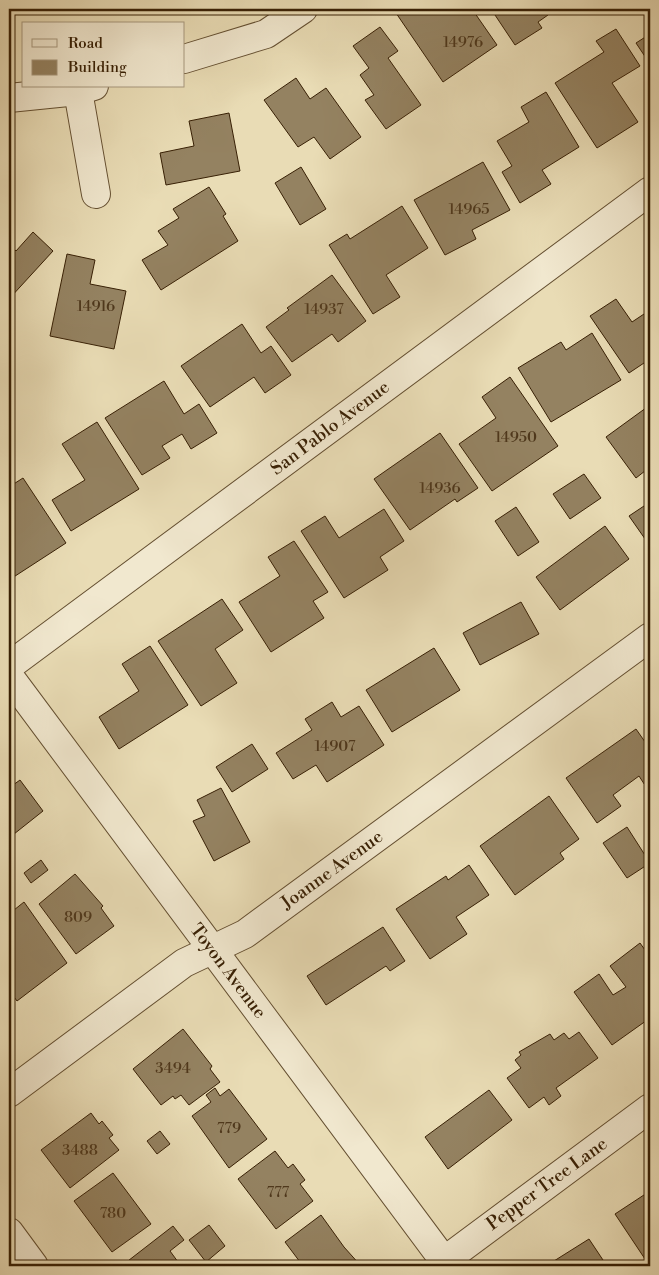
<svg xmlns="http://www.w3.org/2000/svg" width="659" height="1275" viewBox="0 0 659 1275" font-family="'Libre Bodoni',serif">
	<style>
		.building { fill: #948261; stroke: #382005 }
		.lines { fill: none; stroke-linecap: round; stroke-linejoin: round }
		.minor-casing { stroke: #644f31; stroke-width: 30 }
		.minor { stroke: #f1e8cf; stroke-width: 28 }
		.labels { text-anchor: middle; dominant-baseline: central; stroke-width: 5; stroke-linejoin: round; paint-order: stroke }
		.number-label { font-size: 15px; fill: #4f381c }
		.street-label { font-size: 18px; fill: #382005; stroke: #f1e8cf }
	</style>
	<rect width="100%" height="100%" fill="#e9dcb5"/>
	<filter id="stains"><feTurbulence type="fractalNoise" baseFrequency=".004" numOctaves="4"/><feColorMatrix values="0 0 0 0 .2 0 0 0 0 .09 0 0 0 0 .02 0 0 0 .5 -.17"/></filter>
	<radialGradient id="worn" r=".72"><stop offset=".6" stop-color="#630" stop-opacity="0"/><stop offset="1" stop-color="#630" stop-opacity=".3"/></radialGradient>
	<g class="building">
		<polygon points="403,9 425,9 428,14 437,9 472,9 497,45 443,82 396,13"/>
		<polygon points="491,9 544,9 548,15 538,22 542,28 515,45"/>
		<polygon points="380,27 398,51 388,58 421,105 386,129 365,100 374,95 360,75 369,68 353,46"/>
		<polygon points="616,29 640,66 612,83 638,122 597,148 555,83 604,52 596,41"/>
		<polygon points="650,34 650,64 636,43"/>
		<polygon points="296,78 310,99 326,88 361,137 330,159 314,137 298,147 264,100"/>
		<polygon points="546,92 579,147 542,170 551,184 520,203 502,172 512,166 497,141 529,122 521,107"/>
		<polygon points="229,113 240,171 166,185 160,153 194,146 189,121"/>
		<polygon points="483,162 510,210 472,230 476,239 445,255 414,200"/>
		<polygon points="301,167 326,209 300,225 275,183"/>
		<polygon points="209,187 226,214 223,216 238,241 161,290 142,260 168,245 158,231 179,218 173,209"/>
		<polygon points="402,206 428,248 386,275 400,297 373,314 329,245 347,234 350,239"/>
		<polygon points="33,232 53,251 9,299 9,244 16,251"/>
		<polygon points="67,254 95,260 90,284 126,291 114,349 50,336"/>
		<polygon points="332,275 366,321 338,342 332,334 292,362 266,327 289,310 287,308"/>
		<polygon points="616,299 632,322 650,310 650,359 629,373 590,316"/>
		<polygon points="242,324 261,353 271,346 291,375 265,393 254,377 210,407 181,366"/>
		<polygon points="592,333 621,380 551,422 518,368 561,342 566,350"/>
		<polygon points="510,377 558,446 492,491 459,444 496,418 482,397"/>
		<polygon points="164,381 184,414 199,404 217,433 191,449 182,434 162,446 170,458 142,475 105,418"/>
		<polygon points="650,405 650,467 636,478 606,437"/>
		<polygon points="97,422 139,489 71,531 52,500 85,480 62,444"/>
		<polygon points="440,433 478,488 457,502 455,499 410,530 374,479"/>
		<polygon points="584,474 601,498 570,519 553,494"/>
		<polygon points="23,478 66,543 9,580 9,487"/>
		<polygon points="650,502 650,546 629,516"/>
		<polygon points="516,507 539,542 518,556 495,521"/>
		<polygon points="384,509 404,541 380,557 388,570 344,598 301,531 325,516 339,538"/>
		<polygon points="605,526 629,559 560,610 536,577"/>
		<polygon points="294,541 328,592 313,601 324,618 271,652 239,602 280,576 268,557"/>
		<polygon points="222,599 243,630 215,649 237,683 201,706 158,641"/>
		<polygon points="521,602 539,634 480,665 463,633"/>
		<polygon points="150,646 188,705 119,749 99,717 139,691 122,664"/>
		<polygon points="434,648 460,690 392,732 366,690"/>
		<polygon points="332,702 341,717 359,706 384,745 327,782 316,765 293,779 276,753 312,730 305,719"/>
		<polygon points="636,729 650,749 650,793 639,776 613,795 621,806 597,823 566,778"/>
		<polygon points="252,744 268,769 232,792 216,767"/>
		<polygon points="20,780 43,811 9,838 9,788"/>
		<polygon points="221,788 250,842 214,861 193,821 205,816 197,800"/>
		<polygon points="549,796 579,839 560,853 564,859 515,895 480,846"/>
		<polygon points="627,827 650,863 627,878 603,843"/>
		<polygon points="41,860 48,870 31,883 24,873"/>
		<polygon points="469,865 489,895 456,917 467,934 430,959 396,909 446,876 448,880"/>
		<polygon points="75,874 103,906 101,908 114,926 76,954 39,904"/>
		<polygon points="24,902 67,963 17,1001 9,990 9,914"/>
		<polygon points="383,927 405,961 390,971 386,966 326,1005 307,976"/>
		<polygon points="640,943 650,957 650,1018 612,1045 574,992 599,974 613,995 626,987 610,966"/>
		<polygon points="183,1029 212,1066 210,1069 220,1082 189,1105 181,1095 175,1099 173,1096 161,1105 133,1069"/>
		<polygon points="579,1032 598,1058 556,1088 561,1096 549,1105 544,1097 529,1108 507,1078 521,1068 515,1060 521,1055 519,1052 550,1034 554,1040 564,1033 569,1039"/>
		<polygon points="215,1088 220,1096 229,1089 267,1139 229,1168 192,1116 211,1102 206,1095"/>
		<polygon points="489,1090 512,1120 448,1169 425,1137"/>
		<polygon points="91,1113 99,1124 102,1121 113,1135 109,1138 119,1150 70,1188 41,1150"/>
		<polygon points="160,1131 170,1144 157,1154 147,1141"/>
		<polygon points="275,1151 288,1168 293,1164 305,1180 300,1184 313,1201 276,1229 238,1179"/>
		<polygon points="113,1173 151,1224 112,1252 74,1201"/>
		<polygon points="650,1191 650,1260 647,1262 615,1214"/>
		<polygon points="321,1215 344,1247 361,1266 303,1266 285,1242"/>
		<polygon points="209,1225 225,1246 206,1262 189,1240"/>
		<polygon points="173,1226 184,1240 170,1251 181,1266 126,1266 124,1264"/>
		<polygon points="589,1239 607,1266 546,1266"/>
	</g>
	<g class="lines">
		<defs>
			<g id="minor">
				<polyline points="184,59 266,34 303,9"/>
				<polyline points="78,91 96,194"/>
				<polyline points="9,98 78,91 94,86"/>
				<polyline points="9,666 650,191"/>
				<polyline points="9,676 448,1266"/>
				<polyline points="9,1093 184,963 245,934 650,637"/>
				<polyline points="9,1232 34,1266"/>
				<polyline points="444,1261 650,1108"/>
			</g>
		</defs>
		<use href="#minor" class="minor-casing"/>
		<use href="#minor" class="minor"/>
	</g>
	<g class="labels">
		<g class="number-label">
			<text x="463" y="42">14976</text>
			<text x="469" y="209">14965</text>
			<text x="96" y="306">14916</text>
			<text x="324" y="309">14937</text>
			<text x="516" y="437">14950</text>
			<text x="440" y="488">14936</text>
			<text x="335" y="746">14907</text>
			<text x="78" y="917">809</text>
			<text x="173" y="1068">3494</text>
			<text x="229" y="1128">779</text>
			<text x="80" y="1150">3488</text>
			<text x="278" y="1192">777</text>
			<text x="113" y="1213">780</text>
		</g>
		<g class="street-label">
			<text transform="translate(330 428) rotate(-37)">San Pablo Avenue</text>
			<text transform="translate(332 870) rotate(-36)">Joanne Avenue</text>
			<text transform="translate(228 971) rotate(53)">Toyon Avenue</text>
			<text transform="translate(547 1184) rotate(-36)">Pepper Tree Lane</text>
		</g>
	</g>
	<rect width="659" height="1275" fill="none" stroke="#e9dcb5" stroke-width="30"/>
	<rect x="10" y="10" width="639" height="1255" fill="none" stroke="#382005" stroke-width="2.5"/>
	<rect x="15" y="15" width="629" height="1245" fill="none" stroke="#382005"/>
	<rect x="22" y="22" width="162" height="65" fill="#f1e8cf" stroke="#a7987e"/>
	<rect x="32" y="39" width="25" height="8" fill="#f1e8cf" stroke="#a7987e"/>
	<text x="68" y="48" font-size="15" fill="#382005">Road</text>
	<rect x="32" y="60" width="25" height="15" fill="#948261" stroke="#a7987e"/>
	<text x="68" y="72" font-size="15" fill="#382005">Building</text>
	<rect width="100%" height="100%" filter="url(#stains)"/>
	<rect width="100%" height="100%" fill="url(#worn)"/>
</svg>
